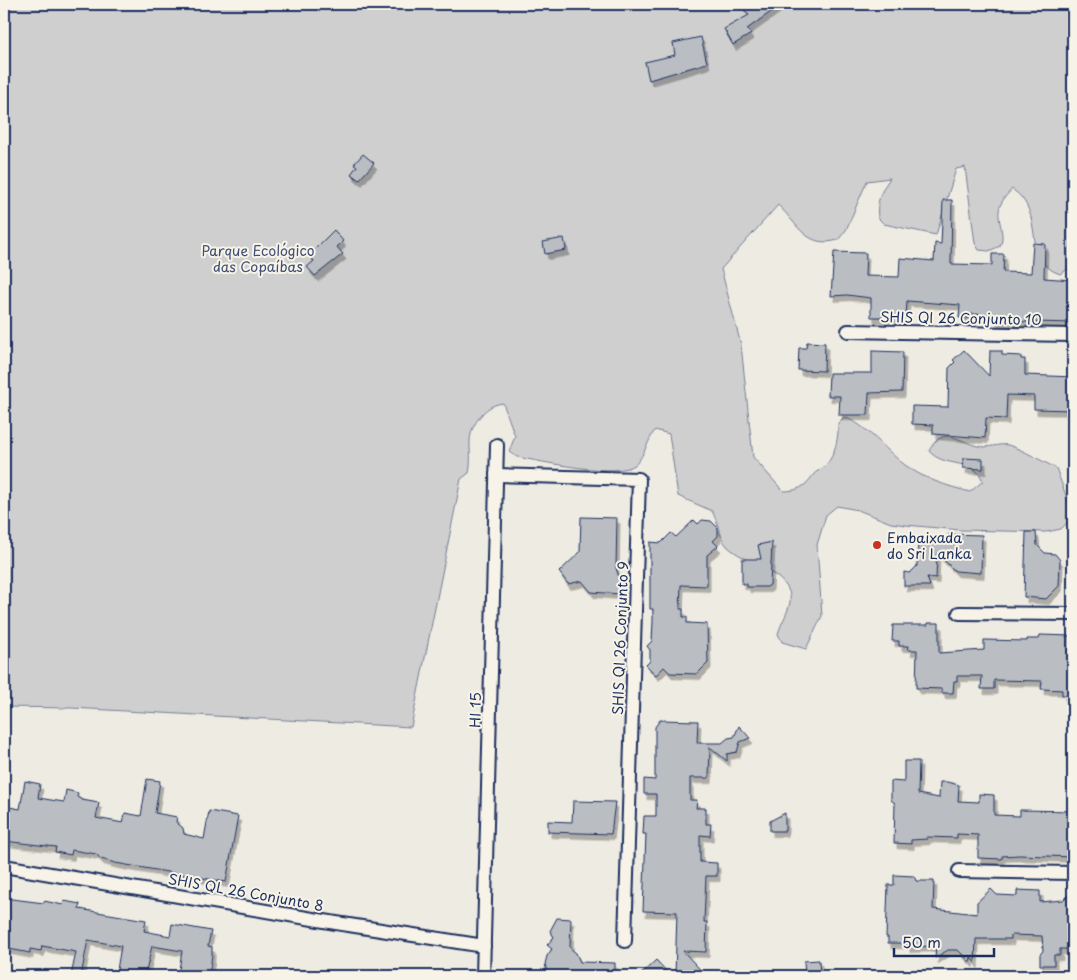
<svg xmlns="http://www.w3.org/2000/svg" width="1077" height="980" viewBox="0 0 1077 980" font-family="'Playpen Sans',sans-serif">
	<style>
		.green { fill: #cfcfcf; stroke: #757f96 }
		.building { fill: #babdc2; stroke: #1b2f5e; filter: url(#shadow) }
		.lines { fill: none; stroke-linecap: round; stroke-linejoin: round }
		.street-casing { stroke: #1b2f5e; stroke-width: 16 }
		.street { stroke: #f7f3e8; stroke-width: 12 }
		.poi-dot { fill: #c8321e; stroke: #f7f3e8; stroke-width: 2 }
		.labels { text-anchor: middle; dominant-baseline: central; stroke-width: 4; stroke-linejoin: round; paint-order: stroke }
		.park-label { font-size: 14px; fill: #3f4f75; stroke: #f7f3e8 }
		.street-label { font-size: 14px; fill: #1b2f5e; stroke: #f7f3e8 }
		.poi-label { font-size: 14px; fill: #1b2f5e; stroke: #f7f3e8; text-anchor: start }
	</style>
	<defs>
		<filter id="shadow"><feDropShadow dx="3" dy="5.5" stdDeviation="0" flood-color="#0004"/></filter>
	</defs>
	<rect width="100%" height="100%" fill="#eeebe2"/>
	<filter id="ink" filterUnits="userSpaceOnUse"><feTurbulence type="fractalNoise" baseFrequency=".02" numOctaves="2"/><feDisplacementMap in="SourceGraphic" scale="10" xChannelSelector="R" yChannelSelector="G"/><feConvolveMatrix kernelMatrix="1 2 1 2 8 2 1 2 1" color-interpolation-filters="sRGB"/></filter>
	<g filter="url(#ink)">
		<path class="green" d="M4,4H1073V228L1068,269L1060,274C1019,260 1048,213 1012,189C1009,193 1004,197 1002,202C993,216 1007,232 1000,246L989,251L979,250L975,243L965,167L956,169L936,235L884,224L878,218C876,201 881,191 890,178L867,181L846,230L838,240C806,249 798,224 778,205L721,269L741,345L753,457L783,491C798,491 805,487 813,475C816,471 823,469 826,465C835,455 839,437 838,423L844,417C867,425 885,450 905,465C924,479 947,486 970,492L983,481C974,457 944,469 929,451C943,424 958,441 977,446C988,449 1000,443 1008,445C1024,450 1041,461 1056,468L1069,504L1070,514L1067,523L1061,529L1046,532L960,530L906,525L891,523L858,510L837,506L826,515L817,545L822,616L806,649L782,642L778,634C781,623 788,613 790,602C795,574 742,562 727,546C719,537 718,521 712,511L678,496L669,434L655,430C648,440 644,456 636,464C621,479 538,461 517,457L509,452L515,436L503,403C495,404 489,407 483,413C462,437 474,446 469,473L461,479L411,727L72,708L4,707Z"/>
		<g class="building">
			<polygon points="740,4 782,4 747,29 751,34 733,45 724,29 749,15"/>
			<polygon points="701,37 707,63 649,80 645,62 675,55 673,43"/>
			<polygon points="363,154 374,163 359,180 351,174 357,166 354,164"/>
			<polygon points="943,200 952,200 951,264 992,265 992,254 1004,254 1003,272 1031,273 1033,243 1045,244 1044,278 1073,280 1073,323 994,321 994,315 972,314 971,318 959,318 960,305 907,301 906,317 871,317 871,298 847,295 831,296 834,252 866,253 865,276 899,277 900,258 934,261 935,243 941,244"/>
			<polygon points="334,230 343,241 337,247 343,254 315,276 307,267 314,261 309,255"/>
			<polygon points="564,238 566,250 545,254 543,242"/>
			<polygon points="807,342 825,343 824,371 798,370 799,348 806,348"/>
			<polygon points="964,350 989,376 990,351 1002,351 1002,355 1021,356 1021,359 1025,359 1025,375 1073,377 1073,410 1034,409 1034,396 1007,395 1006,419 986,418 985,438 933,434 933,425 912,424 912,406 948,407 949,368 955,362 953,360"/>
			<polygon points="872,351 903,352 902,392 869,393 868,415 839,415 840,396 828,396 829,373 872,373"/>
			<polygon points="964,458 983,459 983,469 963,468"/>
			<polygon points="581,517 617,518 616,568 619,577 619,594 591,592 582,581 568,584 559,572 580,552"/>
			<polygon points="694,520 698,524 702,520 711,521 718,528 718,536 713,541 718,546 707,555 707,586 681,585 680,609 683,609 683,617 687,617 687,623 707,624 708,663 697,674 670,673 664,667 656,675 646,665 650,661 650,650 647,646 652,641 653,621 653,609 650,609 650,542 661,543 671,533 676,537"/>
			<polygon points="1026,532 1036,532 1037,545 1045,553 1055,554 1060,560 1059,586 1046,599 1024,597"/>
			<polygon points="949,534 982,535 981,573 955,571 937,553 936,578 927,577 930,586 904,586 904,572 910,573 917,566 918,542 949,543"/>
			<polygon points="772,542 770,585 767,587 747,587 747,584 742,584 742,559 761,559 758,545"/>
			<polygon points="928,623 939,623 939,653 984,650 984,640 1027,641 1027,639 1039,639 1040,635 1073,636 1073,695 1062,695 1062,690 1041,689 1042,681 994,680 994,689 981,689 982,676 957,676 957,681 954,681 953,693 942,693 942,689 916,688 917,650 908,650 909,646 899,646 899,641 892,641 893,625 928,625"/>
			<polygon points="660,720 698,721 697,743 722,743 728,738 734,737 739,726 750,738 740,742 737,752 727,754 727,761 710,747 709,778 690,778 690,800 697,800 696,808 706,808 706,824 711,824 710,836 700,835 700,862 717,863 717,876 706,876 704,922 707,922 706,952 683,951 706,976 675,976 677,912 643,911 646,834 643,834 644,816 656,816 656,794 644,794 644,779 655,780 655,727"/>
			<polygon points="904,761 919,761 918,794 939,798 940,782 947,782 959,785 958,801 979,802 979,794 994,795 994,815 1020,816 1020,810 1073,811 1073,857 1020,855 1002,856 1002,859 978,858 978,835 957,834 957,838 927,837 927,839 911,840 911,844 894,843 895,803 891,800 891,781 904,782"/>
			<polygon points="147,779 160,781 155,813 177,817 176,822 183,828 184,834 204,839 209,811 238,816 226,882 115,863 101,859 96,854 72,850 71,855 55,852 56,847 4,841 4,806 20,809 25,781 40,784 38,798 64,802 66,790 78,793 77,797 82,800 99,803 96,818 123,823 125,813 141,816"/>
			<polygon points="573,801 615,802 611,834 548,832 548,821 572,822"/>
			<polygon points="785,813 785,831 770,831 770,821"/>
			<polygon points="894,875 914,876 916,881 934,881 933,909 977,914 977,902 991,889 997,895 1017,896 1017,890 1040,891 1040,902 1063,900 1073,890 1073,949 1060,949 1060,955 1054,955 1054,965 1040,965 1040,954 1043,951 1042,936 1011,935 1011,939 976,939 975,963 971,957 970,962 958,950 948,950 935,958 936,946 907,947 907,943 888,943 888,937 886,937 888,885 894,885"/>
			<polygon points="4,898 44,903 44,901 63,905 64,901 80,904 79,909 146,920 144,931 170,936 172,924 211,931 208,946 212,947 212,955 209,976 178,976 182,951 152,946 145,976 116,976 121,946 88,940 81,976 71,976 76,952 42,946 41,951 30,949 30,953 4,948"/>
			<polygon points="557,918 571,919 570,948 576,953 580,962 615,963 615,976 548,976 545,964 547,956 552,949 547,945 554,937 550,931"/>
			<polygon points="656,960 671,976 639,976"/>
			<polygon points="819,960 820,976 805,976 804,961"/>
		</g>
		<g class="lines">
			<defs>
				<g id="street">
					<polyline points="848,331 1073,335"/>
					<polyline points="496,475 639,479 625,941"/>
					<polyline points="959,613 1073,614"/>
					<polyline points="4,866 336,923 484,946"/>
					<polyline points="959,871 1073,873"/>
					<polyline points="483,976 497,445"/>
				</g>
			</defs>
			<use href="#street" class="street-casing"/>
			<use href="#street" class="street"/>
		</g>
	</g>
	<circle class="poi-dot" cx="877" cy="545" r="5"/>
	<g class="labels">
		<g class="park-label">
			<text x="258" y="250">Parque Ecológico<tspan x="258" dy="16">das Copaíbas</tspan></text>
		</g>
		<g class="street-label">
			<text transform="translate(961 318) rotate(1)">SHIS QI 26 Conjunto 10</text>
			<text transform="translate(620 638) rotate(-88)">SHIS QI 26 Conjunto 9</text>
			<text transform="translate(475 710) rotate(-89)">HI 15</text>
			<text transform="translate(246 892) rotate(10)">SHIS QL 26 Conjunto 8</text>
		</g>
		<g class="poi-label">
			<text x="887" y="537">Embaixada<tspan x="887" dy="16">do Sri Lanka</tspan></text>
		</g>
	</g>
	<rect width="1077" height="980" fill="none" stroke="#f7f3e8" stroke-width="20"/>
	<rect x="10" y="10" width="1057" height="960" fill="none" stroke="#1b2f5e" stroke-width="2" filter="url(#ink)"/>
	<path d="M894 948v8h100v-8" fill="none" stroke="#1b2f5e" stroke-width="2.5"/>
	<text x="902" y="948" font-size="15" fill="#1b2f5e" stroke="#f7f3e8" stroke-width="4" paint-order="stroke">50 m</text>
</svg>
